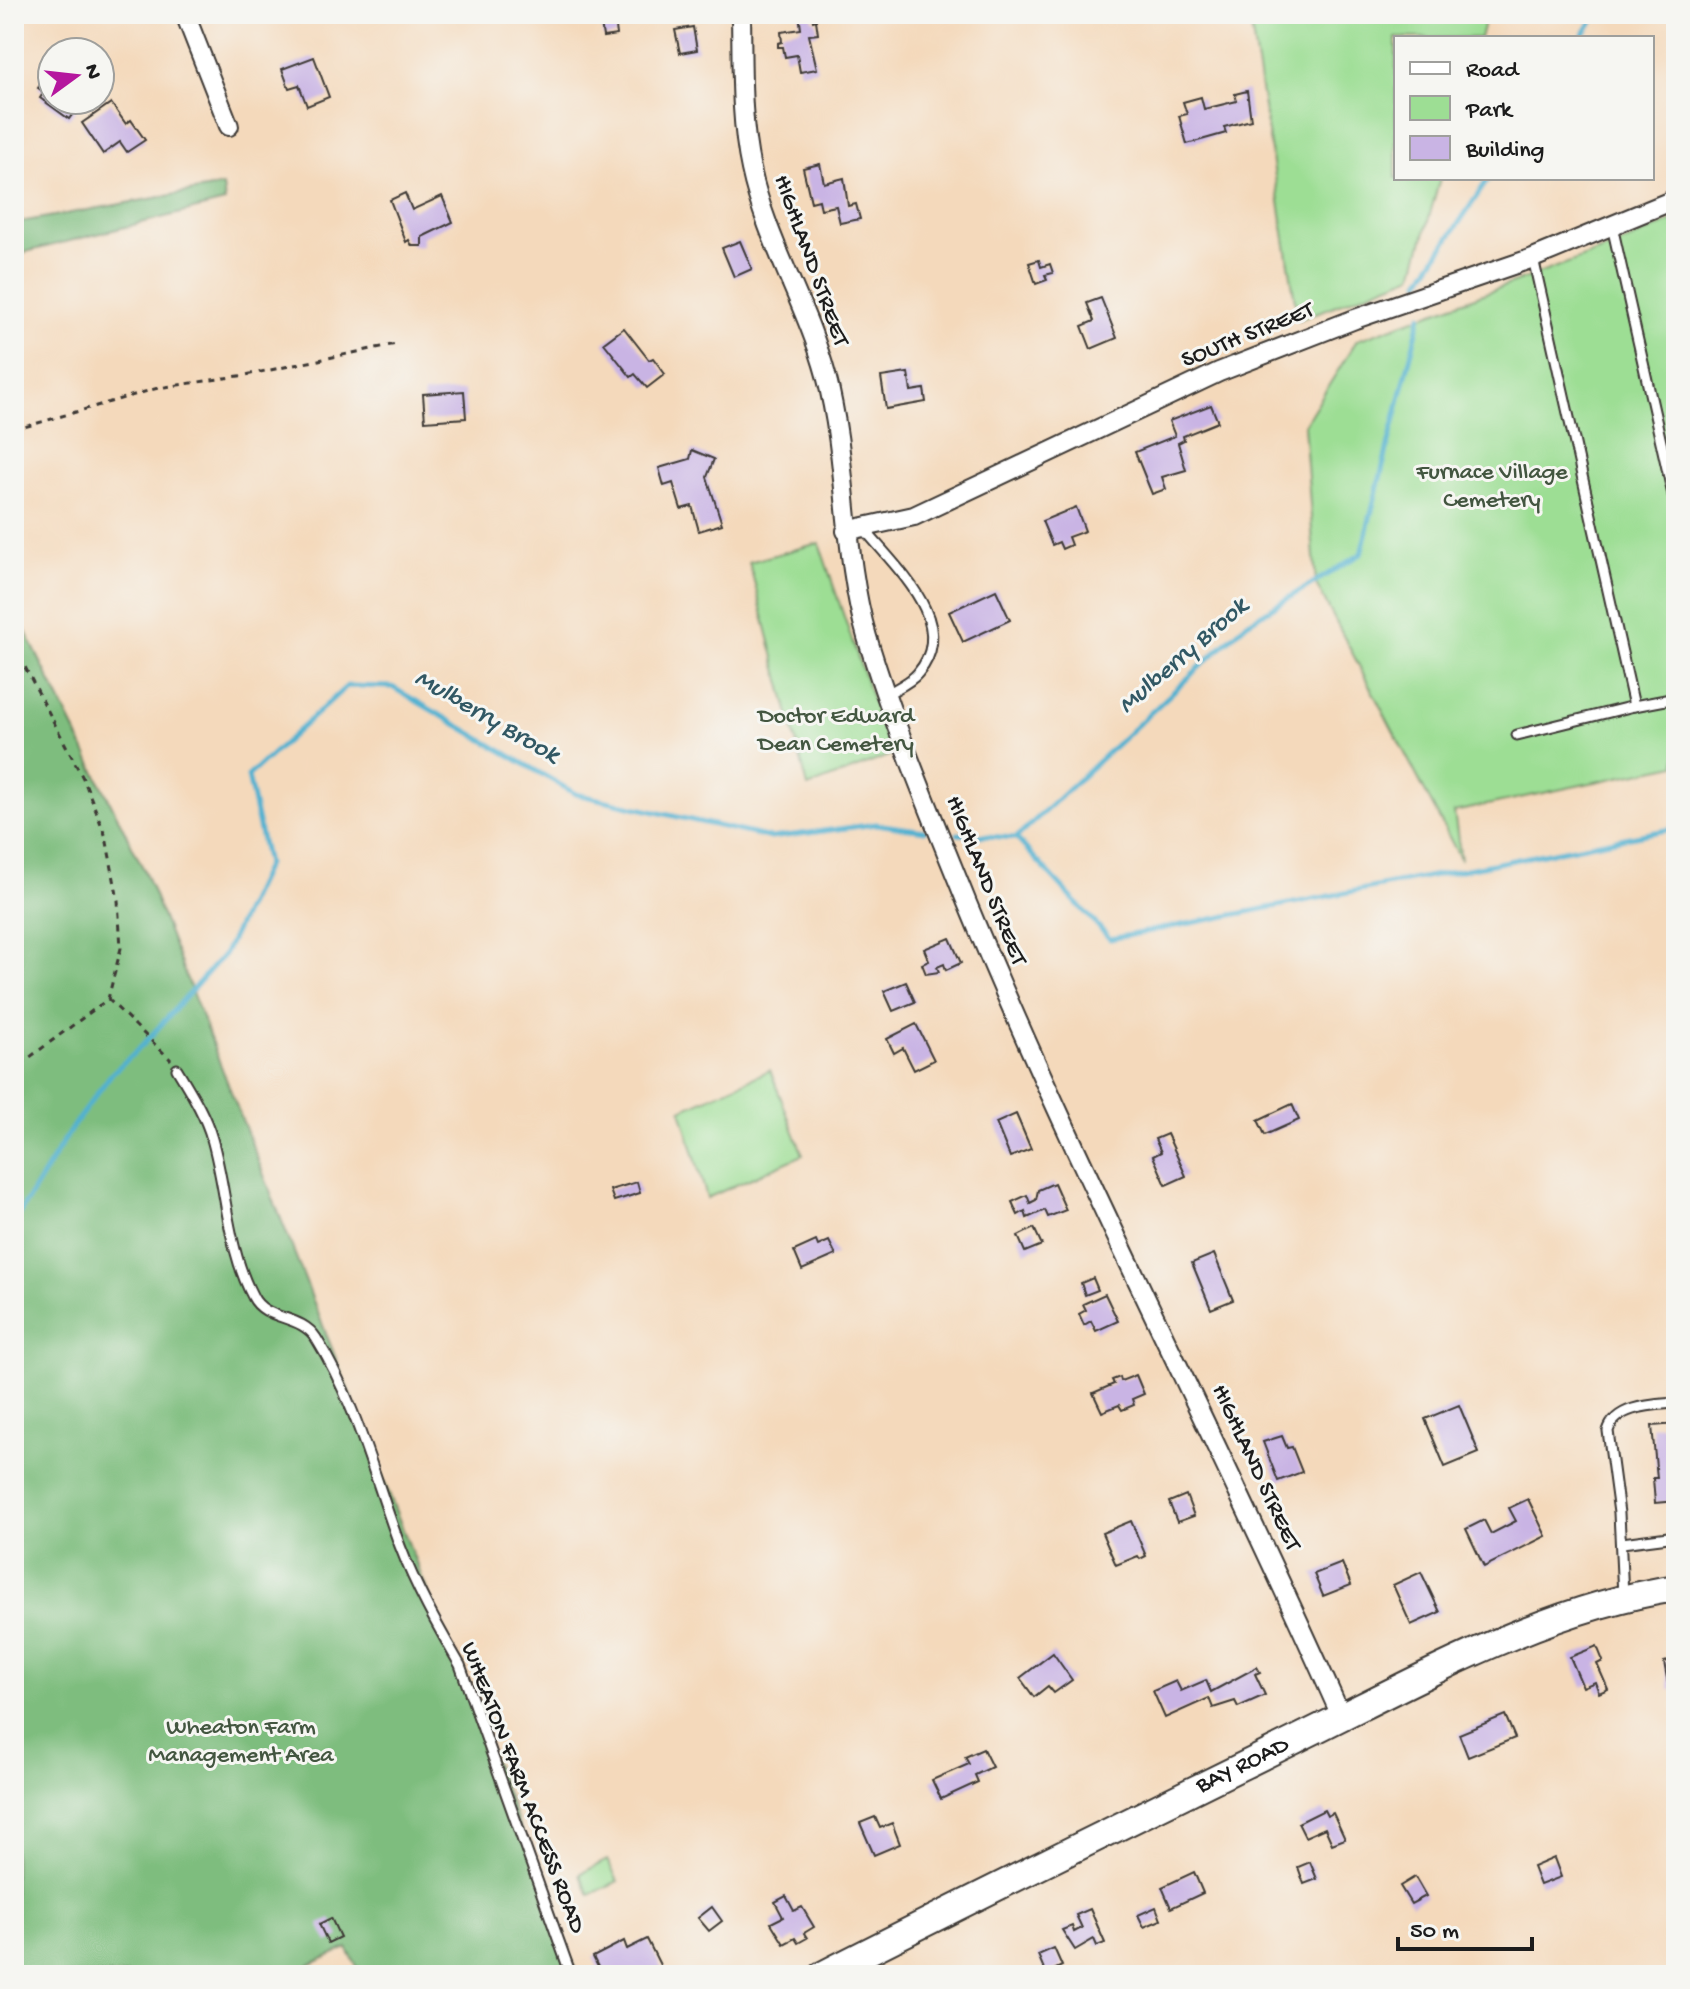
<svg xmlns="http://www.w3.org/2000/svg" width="1690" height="1989" viewBox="0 0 1690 1989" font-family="'Gochi Hand',sans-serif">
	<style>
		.green { fill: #9dde94; stroke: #5c7d58; stroke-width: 2 }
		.forest { fill: #7ebd7e; stroke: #4d6c4d; stroke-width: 2 }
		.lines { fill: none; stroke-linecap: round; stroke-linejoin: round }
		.stream { stroke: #51b1d0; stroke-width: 5 }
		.building { fill: #c9b4e4 }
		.service-casing { stroke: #3c3834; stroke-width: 13 }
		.minor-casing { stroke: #3c3834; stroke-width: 22 }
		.secondary-casing { stroke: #3c3834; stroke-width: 30 }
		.path { stroke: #3c3834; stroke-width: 3; stroke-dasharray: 6 6; stroke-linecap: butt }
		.service { stroke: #fff; stroke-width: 9 }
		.minor { stroke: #fff; stroke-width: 18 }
		.secondary { stroke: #fff; stroke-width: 26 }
		.labels { text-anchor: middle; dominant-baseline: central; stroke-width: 6; stroke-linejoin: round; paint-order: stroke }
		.street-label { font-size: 24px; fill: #1c1c1c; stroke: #f6f6f2 }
		.park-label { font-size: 24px; fill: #435640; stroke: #f6f6f2 }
		.water-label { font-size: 26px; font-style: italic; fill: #315864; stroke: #f6f6f2 }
	</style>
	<rect width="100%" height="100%" fill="#f6f6f2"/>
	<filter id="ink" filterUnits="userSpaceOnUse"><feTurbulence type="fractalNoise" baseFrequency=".0125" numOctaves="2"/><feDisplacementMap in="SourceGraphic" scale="16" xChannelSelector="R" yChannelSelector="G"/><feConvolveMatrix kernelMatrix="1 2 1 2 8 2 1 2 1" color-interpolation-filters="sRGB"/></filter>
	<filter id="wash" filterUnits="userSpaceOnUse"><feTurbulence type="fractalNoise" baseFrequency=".006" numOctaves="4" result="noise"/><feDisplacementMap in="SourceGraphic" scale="32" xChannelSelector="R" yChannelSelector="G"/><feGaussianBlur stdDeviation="1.8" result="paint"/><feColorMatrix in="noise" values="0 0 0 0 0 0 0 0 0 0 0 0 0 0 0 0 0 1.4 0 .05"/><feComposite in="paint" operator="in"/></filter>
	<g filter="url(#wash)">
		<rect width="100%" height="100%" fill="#f4d9bb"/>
		<g class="green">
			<polygon points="1249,14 1486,14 1480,38 1396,38 1396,178 1440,178 1413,275 1298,320"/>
			<polygon points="1676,219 1676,765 1454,812 1461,860 1316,584 1304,425 1357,340 1625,242"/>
			<polygon points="819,543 891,755 808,787 749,562"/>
			<polygon points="770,1070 803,1155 707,1198 681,1110"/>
			<polygon points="607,1860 618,1881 590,1895 580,1874"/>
		</g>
		<g class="forest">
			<polygon points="223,186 225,202 14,255 14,223"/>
			<polygon points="14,608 144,870 578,1975 361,1975 347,1948 287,1975 14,1975"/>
		</g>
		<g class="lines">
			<g class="stream">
				<polyline points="1581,38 1597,14"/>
				<polyline points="1420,281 1489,178"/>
				<polyline points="958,834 1016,838 1247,623 1361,554 1421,315"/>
				<polyline points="1016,838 1110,939 1676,828"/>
				<polyline points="14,1222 73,1126 112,1073 142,1046 225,953 267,864 248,776 347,686 392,687 576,794 771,838 876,824 925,831"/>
			</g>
		</g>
		<g id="blocks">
			<g class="building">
				<polygon points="593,14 619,14 619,18 615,19 617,35 603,37 601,23 595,24"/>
				<polygon points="799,14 812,14 813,21 816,20 818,34 809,35 817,69 800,72 797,55 785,57 783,47 778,47 778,43 782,42 781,32 801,29"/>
				<polygon points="693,27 697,50 680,53 675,30"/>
				<polygon points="314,57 329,97 307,106 299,85 289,88 282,69"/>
				<polygon points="52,68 52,100 83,100 69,119 40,98 44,92 38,88"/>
				<polygon points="1247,91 1251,120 1224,127 1226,133 1187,144 1179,116 1187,114 1183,102 1201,97 1204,109 1237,101 1235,94"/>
				<polygon points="111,103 126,124 131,120 145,140 127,152 120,142 103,154 82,123"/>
				<polygon points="820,164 824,183 844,178 848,206 856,204 860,219 840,223 836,206 821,209 819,200 811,202 803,168"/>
				<polygon points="405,193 412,210 442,196 453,222 422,237 422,246 412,246 409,240 406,242 390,200"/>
				<polygon points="740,241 752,269 734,277 722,248"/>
				<polygon points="1039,260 1041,267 1050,264 1053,273 1045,275 1047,280 1036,284 1029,263"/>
				<polygon points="1101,298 1117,338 1091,349 1082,326 1094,321 1087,303"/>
				<polygon points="624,328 649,360 653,358 665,374 647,388 635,374 631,377 604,343"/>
				<polygon points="908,373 911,391 924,389 926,402 886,409 881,377"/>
				<polygon points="464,391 466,418 425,421 423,394"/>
				<polygon points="1211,405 1218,422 1183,436 1184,440 1178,443 1186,470 1162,477 1166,489 1152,494 1135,452 1175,436 1169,421"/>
				<polygon points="692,450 714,459 707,477 722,524 699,531 692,506 681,509 673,483 664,486 659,468 690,459"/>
				<polygon points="1076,507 1085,531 1068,537 1071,545 1062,549 1059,542 1052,545 1042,521"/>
				<polygon points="996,590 1010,620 963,642 949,612"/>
				<polygon points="950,938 961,963 946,970 944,964 937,967 939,972 926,974 922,964 929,961 924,949"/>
				<polygon points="906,982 915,1002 893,1011 884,991"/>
				<polygon points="916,1024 934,1060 914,1070 903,1048 894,1053 887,1039"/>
				<polygon points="1292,1104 1299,1120 1265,1135 1258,1120"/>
				<polygon points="1016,1114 1031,1149 1010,1157 996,1123"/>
				<polygon points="1167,1134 1186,1176 1166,1185 1153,1156 1161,1152 1155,1139"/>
				<polygon points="637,1182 640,1193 614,1201 610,1190"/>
				<polygon points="1054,1183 1066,1210 1048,1217 1045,1210 1027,1218 1025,1211 1018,1215 1012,1202 1027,1195 1030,1203 1036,1200 1038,1190"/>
				<polygon points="1034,1228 1042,1245 1025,1252 1018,1236"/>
				<polygon points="816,1241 818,1246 829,1241 836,1255 802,1270 794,1251"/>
				<polygon points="1214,1254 1233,1300 1211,1309 1192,1263"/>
				<polygon points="1093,1278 1098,1290 1085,1295 1081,1283"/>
				<polygon points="1105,1294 1118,1321 1096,1331 1091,1321 1084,1325 1079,1314 1086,1310 1083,1304"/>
				<polygon points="1136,1375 1144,1394 1132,1399 1134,1405 1122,1410 1119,1405 1102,1412 1093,1393 1114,1384 1112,1380 1120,1377 1121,1381"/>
				<polygon points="1459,1405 1479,1453 1445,1467 1425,1419"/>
				<polygon points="1676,1424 1676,1501 1655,1503 1653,1478 1657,1478 1652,1426"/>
				<polygon points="1282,1436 1287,1448 1292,1447 1302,1472 1278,1481 1263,1442"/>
				<polygon points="1186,1495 1194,1516 1177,1522 1169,1502"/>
				<polygon points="1528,1499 1546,1536 1484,1567 1466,1529 1484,1520 1491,1534 1516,1521 1509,1508"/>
				<polygon points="1131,1521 1146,1556 1140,1559 1138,1556 1116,1565 1102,1533"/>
				<polygon points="1342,1563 1351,1585 1323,1596 1314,1574"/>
				<polygon points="1421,1572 1440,1612 1411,1625 1393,1585"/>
				<polygon points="1597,1646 1603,1661 1597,1664 1608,1689 1599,1693 1595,1682 1583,1687 1570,1657"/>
				<polygon points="1053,1653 1072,1680 1054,1693 1048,1686 1034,1697 1020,1678"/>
				<polygon points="1676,1659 1676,1688 1669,1689 1664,1662"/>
				<polygon points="1257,1667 1260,1672 1255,1674 1265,1695 1238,1707 1235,1701 1213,1708 1209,1698 1165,1718 1153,1691 1176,1681 1181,1691 1206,1680 1211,1692"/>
				<polygon points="1505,1715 1515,1738 1468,1757 1459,1734"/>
				<polygon points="983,1749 992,1767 975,1775 978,1782 941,1799 932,1780 969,1764 965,1757"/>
				<polygon points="1324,1810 1327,1816 1333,1813 1345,1839 1332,1844 1325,1828 1305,1837 1298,1823"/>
				<polygon points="875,1817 880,1828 892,1823 900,1844 874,1855 860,1823"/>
				<polygon points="1554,1858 1561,1877 1540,1885 1533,1867"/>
				<polygon points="1310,1862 1317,1879 1304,1884 1298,1867"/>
				<polygon points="1194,1872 1203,1893 1171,1908 1162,1887"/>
				<polygon points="1415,1877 1426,1896 1411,1904 1400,1886"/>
				<polygon points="786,1896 794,1911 802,1907 814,1927 804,1933 807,1938 798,1943 795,1938 784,1944 771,1923 783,1917 775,1902"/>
				<polygon points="712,1907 722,1921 709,1931 698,1918"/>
				<polygon points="1156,1907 1161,1920 1144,1927 1138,1915"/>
				<polygon points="1090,1909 1105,1943 1097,1946 1094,1939 1075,1950 1062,1930 1072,1926 1074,1932 1082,1928 1076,1915"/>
				<polygon points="331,1918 340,1937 328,1943 319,1924"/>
				<polygon points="647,1939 665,1975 602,1975 593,1957 624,1941 627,1949"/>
				<polygon points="1054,1948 1062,1966 1046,1974 1038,1955"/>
			</g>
		</g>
	</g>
	<g filter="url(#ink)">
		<use href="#blocks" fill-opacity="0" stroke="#3c3834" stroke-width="2"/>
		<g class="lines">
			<defs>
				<g id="service">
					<polyline points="1612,226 1676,508"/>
					<polyline points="1533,258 1634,706 1676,698"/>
					<path d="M865,530C896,568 960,624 918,673C911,682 897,688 887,694"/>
					<polyline points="1517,735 1634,706"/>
					<path d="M177,1069C190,1091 205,1114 212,1139C227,1191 227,1249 253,1297C265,1321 301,1314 316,1338C356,1402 374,1477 400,1546C416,1588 438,1627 460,1665L571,1975"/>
					<polyline points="1622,1543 1676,1536"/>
					<path d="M1623,1596L1619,1513L1608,1431C1616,1405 1653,1405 1676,1403"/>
				</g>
				<g id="minor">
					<polyline points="185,14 229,126"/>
					<path d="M741,14C742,65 740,119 751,169C766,240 807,305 826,375C849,462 842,551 867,637C894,727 932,816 967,903C1081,1179 1221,1444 1342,1718"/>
					<polyline points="846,531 914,516 1219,372 1355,319 1533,258 1676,199"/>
				</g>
				<g id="secondary">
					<path id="s1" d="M822,1975C979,1895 1137,1818 1295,1740C1416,1681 1542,1608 1676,1588"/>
				</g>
			</defs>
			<use href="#service" class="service-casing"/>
			<use href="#minor" class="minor-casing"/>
			<use href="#secondary" class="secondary-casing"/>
			<g class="path">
				<polyline points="14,430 158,388 246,375 396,344"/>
				<polyline points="14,646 84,780 106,837 118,900 121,948 108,999 14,1069"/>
				<polyline points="108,999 171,1060"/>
			</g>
			<use href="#service" class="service"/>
			<use href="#minor" class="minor"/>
			<use href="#secondary" class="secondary"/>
		</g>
	</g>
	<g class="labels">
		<g class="street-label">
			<text transform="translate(810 261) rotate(70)">HIGHLAND STREET</text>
			<text transform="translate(1248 336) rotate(-22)">SOUTH STREET</text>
			<text transform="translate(985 881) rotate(68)">HIGHLAND STREET</text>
			<text transform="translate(1255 1468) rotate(65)">HIGHLAND STREET</text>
			<text stroke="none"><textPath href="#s1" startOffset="470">BAY ROAD</textPath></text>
			<text transform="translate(522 1788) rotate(69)">WHEATON FARM ACCESS ROAD</text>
		</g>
		<g class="park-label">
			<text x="1492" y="473">Furnace Village<tspan x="1492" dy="28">Cemetery</tspan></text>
			<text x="836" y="717">Doctor Edward<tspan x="836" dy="28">Dean Cemetery</tspan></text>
			<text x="241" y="1728">Wheaton Farm<tspan x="241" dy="28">Management Area</tspan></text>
		</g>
		<g class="water-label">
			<text transform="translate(1184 657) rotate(-41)">Mulberry Brook</text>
			<text transform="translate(486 718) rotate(30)">Mulberry Brook</text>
		</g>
	</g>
	<rect width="1690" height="1989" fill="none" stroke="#f6f6f2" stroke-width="48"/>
	<rect x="1394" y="36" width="260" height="144" fill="#f6f6f2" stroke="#9f9f9c" stroke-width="2"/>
	<rect x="1410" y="62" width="40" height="12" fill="#ffffff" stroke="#9f9f9c" stroke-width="2"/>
	<text x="1466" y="76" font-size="24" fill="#1c1c1c">Road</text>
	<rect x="1410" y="96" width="40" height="24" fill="#9dde94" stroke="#9f9f9c" stroke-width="2"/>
	<text x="1466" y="116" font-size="24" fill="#1c1c1c">Park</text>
	<rect x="1410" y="136" width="40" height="24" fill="#c9b4e4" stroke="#9f9f9c" stroke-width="2"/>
	<text x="1466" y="156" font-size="24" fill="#1c1c1c">Building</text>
	<g transform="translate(76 76) rotate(75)"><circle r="38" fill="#f6f6f2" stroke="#9f9f9c" stroke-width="2"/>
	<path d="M0-6L14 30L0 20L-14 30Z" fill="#b5179e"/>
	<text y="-12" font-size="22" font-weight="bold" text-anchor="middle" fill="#1c1c1c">N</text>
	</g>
	<path d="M1398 1937v12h134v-12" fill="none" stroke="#1c1c1c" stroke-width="4"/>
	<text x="1410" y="1937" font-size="24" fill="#1c1c1c" stroke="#f6f6f2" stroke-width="6" paint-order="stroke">50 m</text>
</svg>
